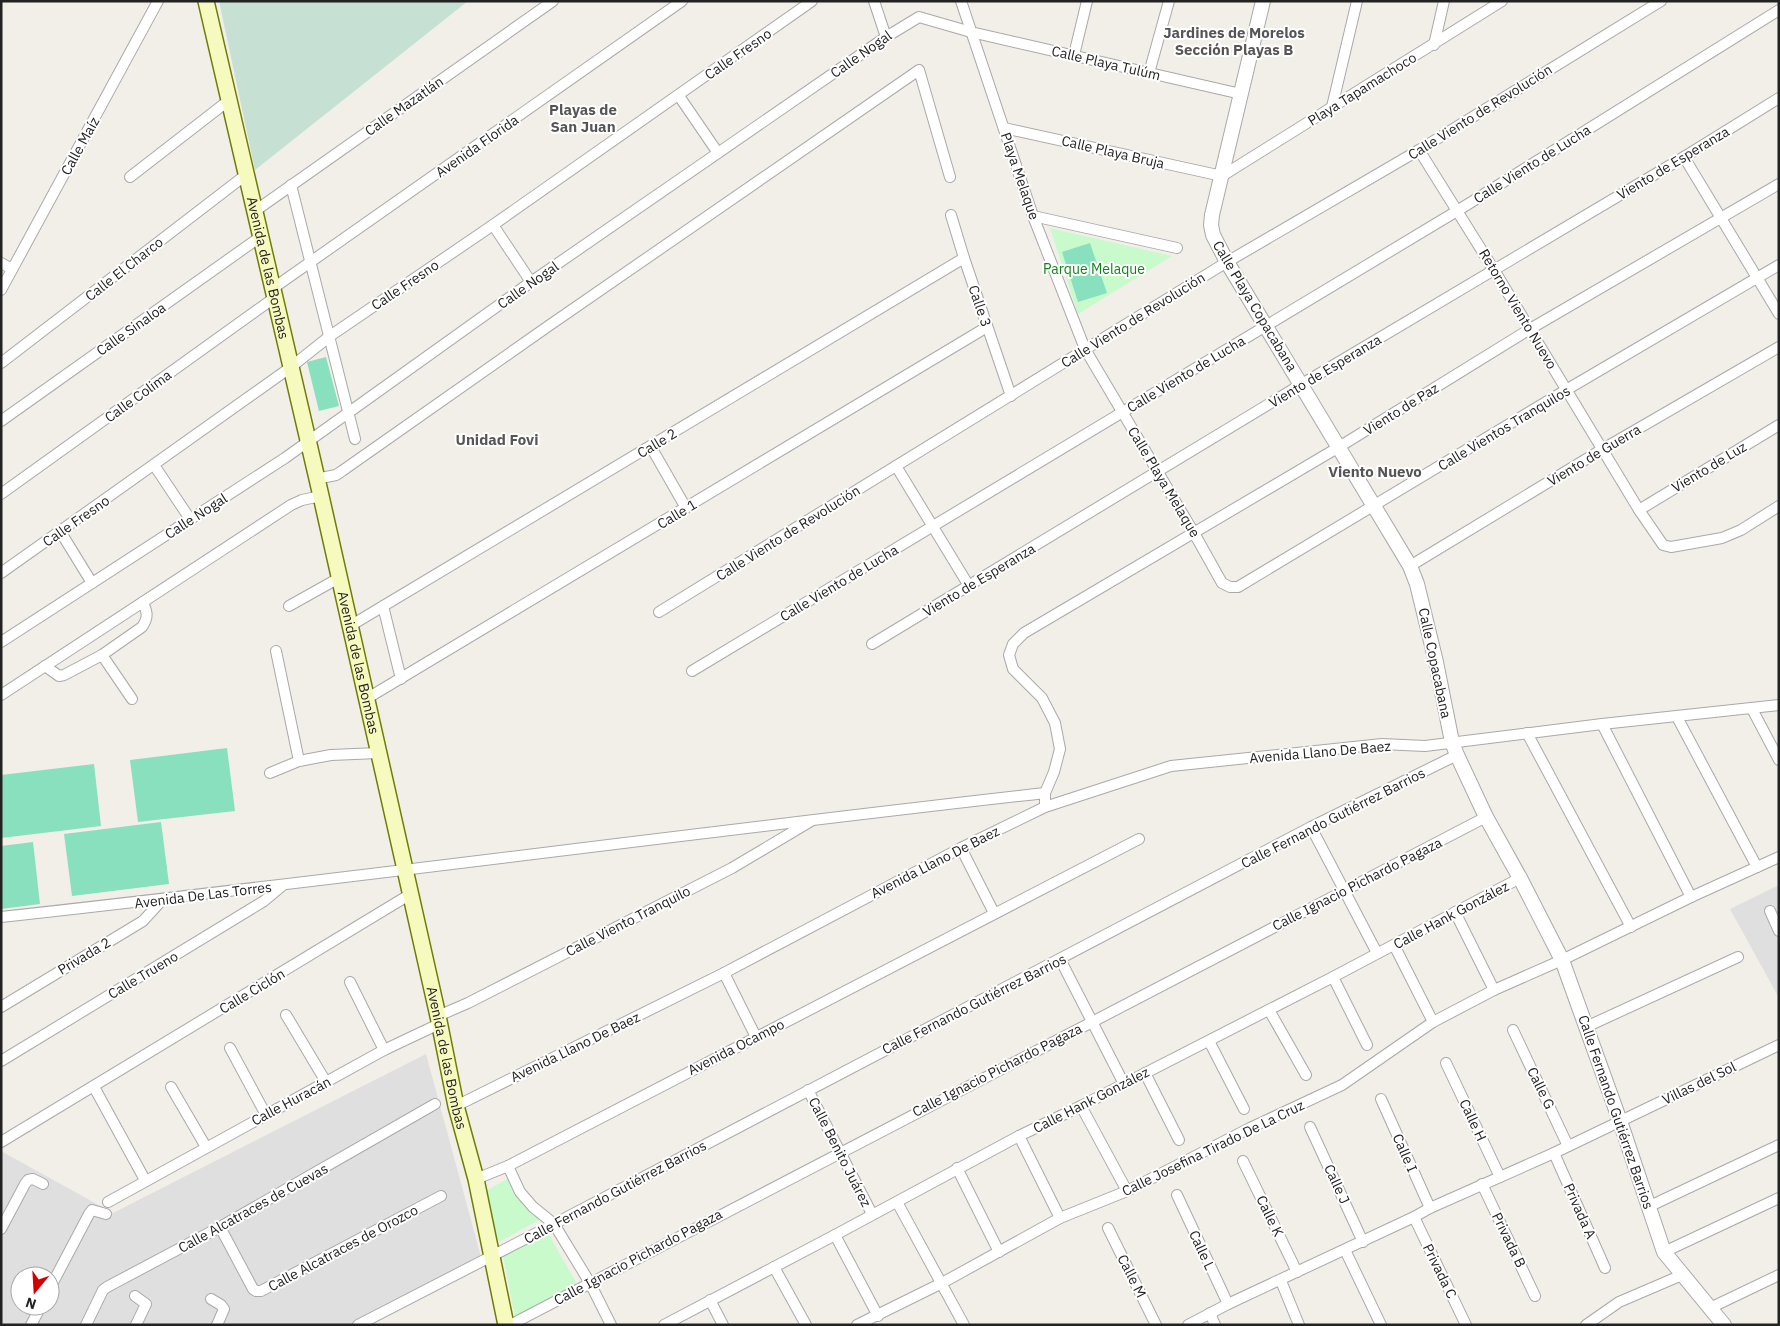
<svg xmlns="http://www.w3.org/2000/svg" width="1780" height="1326" viewBox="0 0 1780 1326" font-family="'IBM Plex Sans',sans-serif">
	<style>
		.residential { fill: #e0dfdf; fill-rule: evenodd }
		.wetland { fill: #c6e0d4 }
		.park { fill: #c8facc }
		.pitch { fill: #88e0be }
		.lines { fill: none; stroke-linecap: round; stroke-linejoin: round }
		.minor-casing { stroke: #a9a9a9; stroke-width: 12 }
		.tertiary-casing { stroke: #a9a9a9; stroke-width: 16 }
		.secondary-casing { stroke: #707d05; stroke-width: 18 }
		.minor { stroke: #fff; stroke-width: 10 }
		.tertiary { stroke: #fff; stroke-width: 14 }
		.secondary { stroke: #f7fabf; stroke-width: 15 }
		.labels { text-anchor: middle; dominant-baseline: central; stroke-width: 4; stroke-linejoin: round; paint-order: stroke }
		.street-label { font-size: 14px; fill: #222; stroke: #fff }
		.park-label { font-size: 14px; fill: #0c8416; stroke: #fff }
		.neighbourhood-label { font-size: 15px; font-weight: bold; fill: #555; stroke: #fff }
	</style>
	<rect width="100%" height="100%" fill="#f2efe9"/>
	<g class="residential">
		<polygon points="1779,885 1779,998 1730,909"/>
		<path d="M426,1054L481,1257L352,1325H1V1151L113,1213ZM20,1276H50V1306H20Z"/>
	</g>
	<polygon class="wetland" points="219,1 468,1 255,170"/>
	<g class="park">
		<polygon points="1050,228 1172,256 1078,314"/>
		<polygon points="512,1176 539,1220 499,1242 484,1192"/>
		<polygon points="547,1231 578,1286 515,1317 502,1251"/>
	</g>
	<g class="pitch">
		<polygon points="1090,243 1107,293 1078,302 1062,252"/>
		<polygon points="326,357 339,406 319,411 307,362"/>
		<polygon points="227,748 235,811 138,822 130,760"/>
		<polygon points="94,764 101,826 1,838 1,775"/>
		<polygon points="161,822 169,884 72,896 64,834"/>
		<polygon points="33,842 40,904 1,909 1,846"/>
	</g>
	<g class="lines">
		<defs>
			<g id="minor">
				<polyline points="874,1 886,37"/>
				<polyline points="961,1 1033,216 1085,349 1194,533 1222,583 1230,587 1238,587 1566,390 1779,265"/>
				<polyline points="1434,45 1444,1"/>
				<polyline points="1074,55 1087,1"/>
				<polyline points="1149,73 1169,1"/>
				<polyline points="679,96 718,153"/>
				<polyline points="1332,107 1357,1"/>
				<polyline points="1004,128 1222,176 1502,1"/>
				<polyline points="1419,150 1494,270 1639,510 1663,545 1671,547 1722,538 1741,530 1779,506"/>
				<polyline points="1684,157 1779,314"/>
				<polyline points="130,177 228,101"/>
				<polyline points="291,185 355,439"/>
				<polyline points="255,211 553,1"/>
				<polyline points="951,215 964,258 1011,396"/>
				<polyline points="1033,216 1177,248"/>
				<polyline points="493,225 531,282"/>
				<polyline points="1,263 12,269"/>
				<polyline points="272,289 682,1"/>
				<polyline points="1,290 158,1"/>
				<polyline points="1,363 247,174"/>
				<polyline points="1,421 260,237"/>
				<polyline points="651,447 686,508"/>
				<polyline points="154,465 190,519"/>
				<polyline points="896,466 969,586"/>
				<polyline points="316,479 336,475 342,471 547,327 919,70 950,177"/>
				<polyline points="1,494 274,298"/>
				<polyline points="1639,510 1779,425"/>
				<polyline points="60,531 92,583"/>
				<polyline points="1410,566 1603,449 1779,347"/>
				<polyline points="1,573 291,367 330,336 493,225 812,1"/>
				<polyline points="289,606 339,578"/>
				<polyline points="383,606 401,679"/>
				<polyline points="659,612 1227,262 1419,150 1661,1"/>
				<polyline points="350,626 964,258"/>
				<polyline points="1,642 285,458 531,282 886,37 919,17 971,32 1241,94"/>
				<polyline points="872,644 1302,384 1684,157 1779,98"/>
				<polyline points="276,651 299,761"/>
				<polyline points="102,655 132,699"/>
				<path d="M45,666L59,676L64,675L102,655L142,627C149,617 147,612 143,602"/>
				<polyline points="692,671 1457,211 1779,10"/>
				<polyline points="1,695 291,505 302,500 321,496"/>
				<polyline points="366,699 987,327"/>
				<polyline points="1752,709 1779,760"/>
				<polyline points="1677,717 1757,867"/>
				<polyline points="1602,724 1691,897"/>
				<polyline points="1527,733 1631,927"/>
				<polyline points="270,773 299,761 331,755 378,753"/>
				<polyline points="1045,793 1054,772 1060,749 1055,723 1042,698 1013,669 1009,655 1013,644 1024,633 1339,447 1530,329 1779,184"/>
				<polyline points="1311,827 1377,953"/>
				<polyline points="961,848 994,913"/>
				<polyline points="1770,911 1779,931"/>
				<polyline points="1455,912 1494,990"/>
				<path d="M1,917C349,879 697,832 1045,793V807"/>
				<polyline points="1394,945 1433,1022"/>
				<polyline points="1060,959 1124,1084"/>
				<polyline points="724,973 756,1037"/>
				<polyline points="1333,977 1367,1045"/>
				<polyline points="350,982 384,1050"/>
				<polyline points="1,1007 143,921 163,899"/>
				<polyline points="1269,1010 1306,1075"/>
				<polyline points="286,1015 326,1082"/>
				<polyline points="438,1016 468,1003 732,868 811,821"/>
				<polyline points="1586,1027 1738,957"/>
				<polyline points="1513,1030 1568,1146"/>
				<polyline points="1209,1041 1244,1109"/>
				<polyline points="230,1048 266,1115"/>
				<polyline points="1,1061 264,901 282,886"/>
				<polyline points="1446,1063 1500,1177"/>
				<polyline points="1145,1073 1179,1140"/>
				<polyline points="94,1087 145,1180"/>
				<polyline points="171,1087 206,1147"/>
				<polyline points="808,1090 872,1214"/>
				<polyline points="1381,1099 1430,1208"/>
				<polyline points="456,1106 724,973 961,848 1045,807 1171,766 1382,744 1425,746 1602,724 1779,705"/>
				<polyline points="1081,1106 1127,1191"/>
				<polyline points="1310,1127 1363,1242"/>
				<polyline points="1019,1136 1060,1218"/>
				<polyline points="1,1142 409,895"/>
				<polyline points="1554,1153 1605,1268"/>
				<polyline points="1243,1161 1297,1272"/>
				<polyline points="508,1166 520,1192 533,1207 554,1224 590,1283 611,1325"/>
				<polyline points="957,1168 999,1252"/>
				<polyline points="476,1179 508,1166 1139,839"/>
				<polyline points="1482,1184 1535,1296"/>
				<polyline points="1177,1195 1228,1304"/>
				<polyline points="108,1202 384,1050 439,1024"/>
				<polyline points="897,1202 964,1325"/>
				<polyline points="1650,1206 1779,1145"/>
				<polyline points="1414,1217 1466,1325"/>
				<polyline points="220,1227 253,1289 256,1291 261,1291 441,1196"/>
				<polyline points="1108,1228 1156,1325"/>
				<polyline points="1,1229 25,1184 28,1180 33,1179 43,1184"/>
				<polyline points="835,1235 878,1316"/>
				<polyline points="1345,1250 1381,1325"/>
				<polyline points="1664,1252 1779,1198"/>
				<polyline points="774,1267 806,1325"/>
				<polyline points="1281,1281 1299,1325"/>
				<polyline points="50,1288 89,1214 92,1210 106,1214"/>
				<polyline points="135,1296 146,1304 136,1325"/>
				<polyline points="211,1299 221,1305 224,1309 217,1325"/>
				<polyline points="710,1300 723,1325"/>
				<polyline points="1710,1308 1779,1275"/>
				<polyline points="1210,1313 1215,1325"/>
				<polyline points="31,1325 41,1306"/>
				<polyline points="86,1325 103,1290 107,1287 220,1227 435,1104"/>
				<polyline points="358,1325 554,1224 1311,827 1457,755"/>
				<polyline points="510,1325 1486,817"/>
				<polyline points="664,1325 835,1235 1019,1136 1081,1106 1333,977 1520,878"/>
				<polyline points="857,1325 942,1283 1060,1218 1127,1191 1250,1128 1342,1085 1433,1022 1494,990 1562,960 1691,897 1779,857"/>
				<polyline points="1188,1325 1228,1304 1414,1217 1430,1208 1554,1153 1779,1045"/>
				<polyline points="1586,1325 1619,1302 1682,1275"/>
			</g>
			<polyline id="tertiary" points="1263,1 1212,215 1211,225 1213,235 1227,262 1410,566 1417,584 1436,662 1452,742 1457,755 1486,817 1520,878 1562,960 1620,1121 1664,1252 1724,1325"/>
			<g id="secondary">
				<path id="s1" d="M206,1L321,496L438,1016L456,1106L476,1179L506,1325"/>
			</g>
		</defs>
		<use href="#minor" class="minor-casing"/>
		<use href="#tertiary" class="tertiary-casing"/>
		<use href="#secondary" class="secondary-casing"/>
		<use href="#minor" class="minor"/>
		<use href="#tertiary" class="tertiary"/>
		<use href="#secondary" class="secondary"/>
	</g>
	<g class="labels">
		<g class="street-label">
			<text transform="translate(738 54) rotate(-35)">Calle Fresno</text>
			<text transform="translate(861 54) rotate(-35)">Calle Nogal</text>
			<text transform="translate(1106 63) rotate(13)">Calle Playa Tulúm</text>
			<text transform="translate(1362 89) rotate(-32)">Playa Tapamachoco</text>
			<text transform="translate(404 106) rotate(-35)">Calle Mazatlán</text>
			<text transform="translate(1480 112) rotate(-32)">Calle Viento de Revolución</text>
			<text transform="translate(80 146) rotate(-61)">Calle Maíz</text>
			<text transform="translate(477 146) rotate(-35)">Avenida Florida</text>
			<text transform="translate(1113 152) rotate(13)">Calle Playa Bruja</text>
			<text transform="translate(1673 163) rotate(-31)">Viento de Esperanza</text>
			<text transform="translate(1532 164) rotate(-32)">Calle Viento de Lucha</text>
			<text transform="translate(1020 176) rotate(71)">Playa Melaque</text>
			<text stroke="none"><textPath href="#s1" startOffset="274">Avenida de las Bombas</textPath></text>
			<text transform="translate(124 269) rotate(-38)">Calle El Charco</text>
			<text transform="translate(405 285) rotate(-34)">Calle Fresno</text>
			<text transform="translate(528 285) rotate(-35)">Calle Nogal</text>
			<text transform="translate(980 306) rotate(71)">Calle 3</text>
			<text transform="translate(1255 306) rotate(59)">Calle Playa Copacabana</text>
			<text transform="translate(1518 309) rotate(59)">Retorno Viento Nuevo</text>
			<text transform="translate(1133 320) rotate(-32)">Calle Viento de Revolución</text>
			<text transform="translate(131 329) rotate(-35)">Calle Sinaloa</text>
			<text transform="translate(1325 371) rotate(-31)">Viento de Esperanza</text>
			<text transform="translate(1186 374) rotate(-31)">Calle Viento de Lucha</text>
			<text transform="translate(138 396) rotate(-36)">Calle Colima</text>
			<text transform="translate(1401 409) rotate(-32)">Viento de Paz</text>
			<text transform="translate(1504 428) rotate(-31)">Calle Vientos Tranquilos</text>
			<text transform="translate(657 443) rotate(-31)">Calle 2</text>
			<text transform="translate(1594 455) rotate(-31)">Viento de Guerra</text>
			<text transform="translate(1709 467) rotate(-31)">Viento de Luz</text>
			<text transform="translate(1164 482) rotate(59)">Calle Playa Melaque</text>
			<text transform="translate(677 514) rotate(-31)">Calle 1</text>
			<text transform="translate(196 516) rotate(-33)">Calle Nogal</text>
			<text transform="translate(76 521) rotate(-35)">Calle Fresno</text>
			<text transform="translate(788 533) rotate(-32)">Calle Viento de Revolución</text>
			<text transform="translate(979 580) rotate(-31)">Viento de Esperanza</text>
			<text transform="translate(839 583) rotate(-31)">Calle Viento de Lucha</text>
			<text stroke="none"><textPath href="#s1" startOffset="679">Avenida de las Bombas</textPath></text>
			<text transform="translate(1435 663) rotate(78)">Calle Copacabana</text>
			<text transform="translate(1320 752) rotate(-5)">Avenida Llano De Baez</text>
			<text transform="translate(1333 818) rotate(-27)">Calle Fernando Gutiérrez Barrios</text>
			<text transform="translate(935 862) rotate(-27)">Avenida Llano De Baez</text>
			<text transform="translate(1357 884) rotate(-27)">Calle Ignacio Pichardo Pagaza</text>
			<text transform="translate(203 895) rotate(-7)">Avenida De Las Torres</text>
			<text transform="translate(1451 915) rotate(-28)">Calle Hank González</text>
			<text transform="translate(628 921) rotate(-27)">Calle Viento Tranquilo</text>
			<text transform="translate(84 956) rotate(-31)">Privada 2</text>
			<text transform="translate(143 975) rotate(-31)">Calle Trueno</text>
			<text transform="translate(252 991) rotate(-31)">Calle Ciclón</text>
			<text transform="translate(974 1004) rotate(-27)">Calle Fernando Gutiérrez Barrios</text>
			<text transform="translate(575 1047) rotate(-26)">Avenida Llano De Baez</text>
			<text transform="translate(736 1047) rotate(-27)">Avenida Ocampo</text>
			<text stroke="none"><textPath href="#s1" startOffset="1084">Avenida de las Bombas</textPath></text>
			<text transform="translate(997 1070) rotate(-27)">Calle Ignacio Pichardo Pagaza</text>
			<text transform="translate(1699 1083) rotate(-26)">Villas del Sol</text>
			<text transform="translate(1541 1088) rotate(64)">Calle G</text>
			<text transform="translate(1091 1100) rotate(-27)">Calle Hank González</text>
			<text transform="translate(291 1101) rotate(-28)">Calle Huracán</text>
			<text transform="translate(1616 1112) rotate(71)">Calle Fernando Gutiérrez Barrios</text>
			<text transform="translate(1473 1120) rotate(65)">Calle H</text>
			<text transform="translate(1213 1148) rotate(-26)">Calle Josefina Tirado De La Cruz</text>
			<text transform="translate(840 1152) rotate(63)">Calle Benito Juárez</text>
			<text transform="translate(1405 1153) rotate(66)">Calle I</text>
			<text transform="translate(1337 1184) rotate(65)">Calle J</text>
			<text transform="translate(615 1192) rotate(-28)">Calle Fernando Gutiérrez Barrios</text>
			<text transform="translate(253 1208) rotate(-29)">Calle Alcatraces de Cuevas</text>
			<text transform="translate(1580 1211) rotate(66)">Privada A</text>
			<text transform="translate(1270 1216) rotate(64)">Calle K</text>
			<text transform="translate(1509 1240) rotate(64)">Privada B</text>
			<text transform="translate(343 1248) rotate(-28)">Calle Alcatraces de Orozco</text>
			<text transform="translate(1202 1250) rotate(65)">Calle L</text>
			<text transform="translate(638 1257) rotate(-28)">Calle Ignacio Pichardo Pagaza</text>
			<text transform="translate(1440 1271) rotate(64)">Privada C</text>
			<text transform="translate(1132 1276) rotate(63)">Calle M</text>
		</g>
		<g class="park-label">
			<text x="1094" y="269">Parque Melaque</text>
		</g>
		<g class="neighbourhood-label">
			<text x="1234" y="32">Jardines de Morelos<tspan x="1234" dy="17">Sección Playas B</tspan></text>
			<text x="583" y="109">Playas de<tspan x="583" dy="17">San Juan</tspan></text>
			<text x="497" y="439">Unidad Fovi</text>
			<text x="1375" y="471">Viento Nuevo</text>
		</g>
	</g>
	<rect width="1780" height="1326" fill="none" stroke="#222222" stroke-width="5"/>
	<g transform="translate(35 1291) rotate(198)"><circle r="24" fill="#ffffff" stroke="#a7a7a7"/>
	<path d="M0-4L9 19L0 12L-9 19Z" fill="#d40000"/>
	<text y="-8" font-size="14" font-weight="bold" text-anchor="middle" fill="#222222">N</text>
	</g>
</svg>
